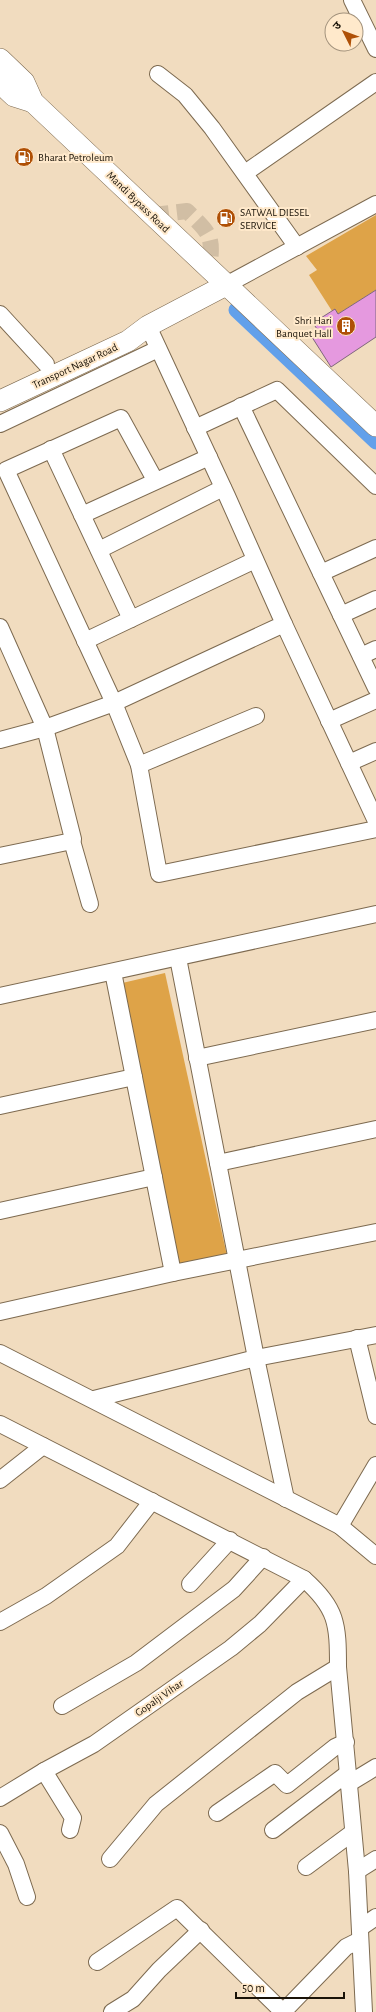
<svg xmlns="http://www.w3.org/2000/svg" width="376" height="2012" viewBox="0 0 376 2012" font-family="'Alegreya Sans','Noto Sans Devanagari',sans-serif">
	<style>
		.green { fill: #dea348 }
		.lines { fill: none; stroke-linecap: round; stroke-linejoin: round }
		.canal { stroke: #62a0ea; stroke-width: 15 }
		.building { fill: #e599df; stroke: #7f667c }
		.minor-tunnel { stroke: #d1bea4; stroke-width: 16; stroke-dasharray: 16 8; stroke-linecap: butt }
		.minor-casing { stroke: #7d6a50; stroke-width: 18 }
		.major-casing { stroke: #7d6a50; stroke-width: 22 }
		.minor { stroke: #fff; stroke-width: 16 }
		.major { stroke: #fff; stroke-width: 21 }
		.labels { text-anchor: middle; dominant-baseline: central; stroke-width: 4; stroke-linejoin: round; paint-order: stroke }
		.poi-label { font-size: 11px; fill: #1a1308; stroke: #ffe9cb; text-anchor: start }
		.street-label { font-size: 11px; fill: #1a1308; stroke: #ffe9cb }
	</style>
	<rect width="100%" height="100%" fill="#f1dcbf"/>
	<g class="green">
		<polygon points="376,215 376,290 338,314 332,311 309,275 317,270 306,256"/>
		<polygon points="165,973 227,1256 179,1267 118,984"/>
	</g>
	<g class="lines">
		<polyline class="canal" points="236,310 376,442"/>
	</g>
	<polygon class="building" points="376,290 376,337 331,367 310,334 317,329 313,323 335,309 338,314"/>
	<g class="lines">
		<path class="minor-tunnel" d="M153,215L187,211C210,234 214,235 209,269"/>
		<defs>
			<g id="minor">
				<polyline points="352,0 376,49"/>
				<polyline points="158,74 185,95 212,128 297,247"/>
				<polyline points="245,173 376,82"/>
				<polyline points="226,285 376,204"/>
				<polyline points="0,314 46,364"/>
				<polyline points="241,406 376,688"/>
				<polyline points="0,424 158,349"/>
				<polyline points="195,428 277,390 376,486"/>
				<polyline points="51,449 131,619"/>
				<polyline points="155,480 121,418 6,470 114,703 139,765 159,874 376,829"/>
				<polyline points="82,515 209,457"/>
				<polyline points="99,550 223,488"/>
				<polyline points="321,573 376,548"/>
				<polyline points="341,615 376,599"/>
				<polyline points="284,624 376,821"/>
				<polyline points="0,627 45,728 73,839 72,841 0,856"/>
				<polyline points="85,641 255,560"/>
				<polyline points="361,656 376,649"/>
				<polyline points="329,721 376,700"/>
				<polyline points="0,740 45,728 114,703 284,624 227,496 148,326"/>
				<polyline points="349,763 376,751"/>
				<polyline points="139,765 256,716"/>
				<polyline points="72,841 90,904"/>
				<polyline points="178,958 256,1358 286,1499"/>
				<polyline points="113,972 173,1273"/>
				<polyline points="0,996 376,914"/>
				<polyline points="197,1058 376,1020"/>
				<polyline points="0,1106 134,1077"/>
				<polyline points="218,1163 376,1129"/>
				<polyline points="0,1211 154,1177"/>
				<polyline points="0,1312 173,1273 376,1232"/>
				<polyline points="357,1338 376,1416"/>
				<polyline points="0,1353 340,1526 376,1556"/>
				<polyline points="94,1399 256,1358 376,1335"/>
				<path d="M0,1424L304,1579C337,1608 338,1624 338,1667L357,1871L364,2012"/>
				<polyline points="0,1480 43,1446"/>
				<polyline points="340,1526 376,1465"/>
				<polyline points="190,1584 230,1540"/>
				<polyline points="0,1622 46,1596 117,1546 152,1501"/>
				<polyline points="62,1706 136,1663 234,1589 263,1557"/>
				<polyline points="44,1771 73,1818 70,1830"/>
				<polyline points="348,1784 376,1767"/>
				<polyline points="0,1798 44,1771 94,1744 231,1648 260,1624 304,1579"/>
				<polyline points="217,1813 275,1773 287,1785 335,1747 346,1742"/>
				<polyline points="273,1830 348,1773"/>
				<polyline points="0,1833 16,1864 27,1897"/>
				<polyline points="110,1859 156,1804 297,1692 338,1667"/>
				<polyline points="306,1867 352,1833"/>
				<polyline points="357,1871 376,1859"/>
				<polyline points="360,1928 376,1917"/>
				<polyline points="97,1962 177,1908 283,2012"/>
				<polyline points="112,2012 133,1999 159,1970 201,1930"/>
				<polyline points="283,2012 346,1947 360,1940"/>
			</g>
			<g id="major">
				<polyline points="0,59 24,82 33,102 376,426"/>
				<polyline points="0,83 14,96 33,102"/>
				<polyline points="0,401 128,341 148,326 226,285"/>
			</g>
		</defs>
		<use href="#minor" class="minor-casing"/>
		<use href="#major" class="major-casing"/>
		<use href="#minor" class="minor"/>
		<use href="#major" class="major"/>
	</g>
	<defs>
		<symbol id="fuel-disc" viewBox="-11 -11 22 22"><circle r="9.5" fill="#af5006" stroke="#ffe9cb"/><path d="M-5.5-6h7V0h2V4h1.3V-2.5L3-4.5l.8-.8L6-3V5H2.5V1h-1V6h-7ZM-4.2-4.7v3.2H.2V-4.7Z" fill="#fff"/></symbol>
		<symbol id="building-disc" viewBox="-11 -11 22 22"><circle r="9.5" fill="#af5006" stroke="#ffe9cb"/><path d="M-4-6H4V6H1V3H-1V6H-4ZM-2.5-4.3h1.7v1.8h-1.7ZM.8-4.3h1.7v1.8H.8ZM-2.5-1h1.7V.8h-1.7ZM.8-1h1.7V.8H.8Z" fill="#fff"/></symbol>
	</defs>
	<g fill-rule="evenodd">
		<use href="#fuel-disc" x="13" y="146" width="22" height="22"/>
		<use href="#fuel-disc" x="215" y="207" width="22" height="22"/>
		<use href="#building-disc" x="335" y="315" width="22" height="22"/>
	</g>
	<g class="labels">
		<g class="poi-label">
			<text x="38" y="157">Bharat Petroleum</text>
			<text x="240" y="212">SATWAL DIESEL<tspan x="240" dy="13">SERVICE</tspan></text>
			<text x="332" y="320" text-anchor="end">Shri Hari<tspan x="332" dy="13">Banquet Hall</tspan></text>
		</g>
		<g class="street-label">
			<text transform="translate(138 202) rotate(44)">Mandi Bypass Road</text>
			<text transform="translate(75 366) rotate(-25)">Transport Nagar Road</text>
			<text transform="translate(159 1698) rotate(-35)">Gopalji Vihar</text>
		</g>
	</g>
	<g transform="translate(344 32) rotate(312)"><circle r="19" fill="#ffe9cb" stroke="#a3937d"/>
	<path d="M0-3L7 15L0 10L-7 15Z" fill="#af5006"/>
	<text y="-6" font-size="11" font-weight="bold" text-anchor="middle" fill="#1a1308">उ</text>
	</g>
	<path d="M236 1992v6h108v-6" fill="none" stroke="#1a1308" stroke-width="2"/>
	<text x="242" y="1992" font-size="12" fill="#1a1308" stroke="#ffe9cb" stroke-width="3" paint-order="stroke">50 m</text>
</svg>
